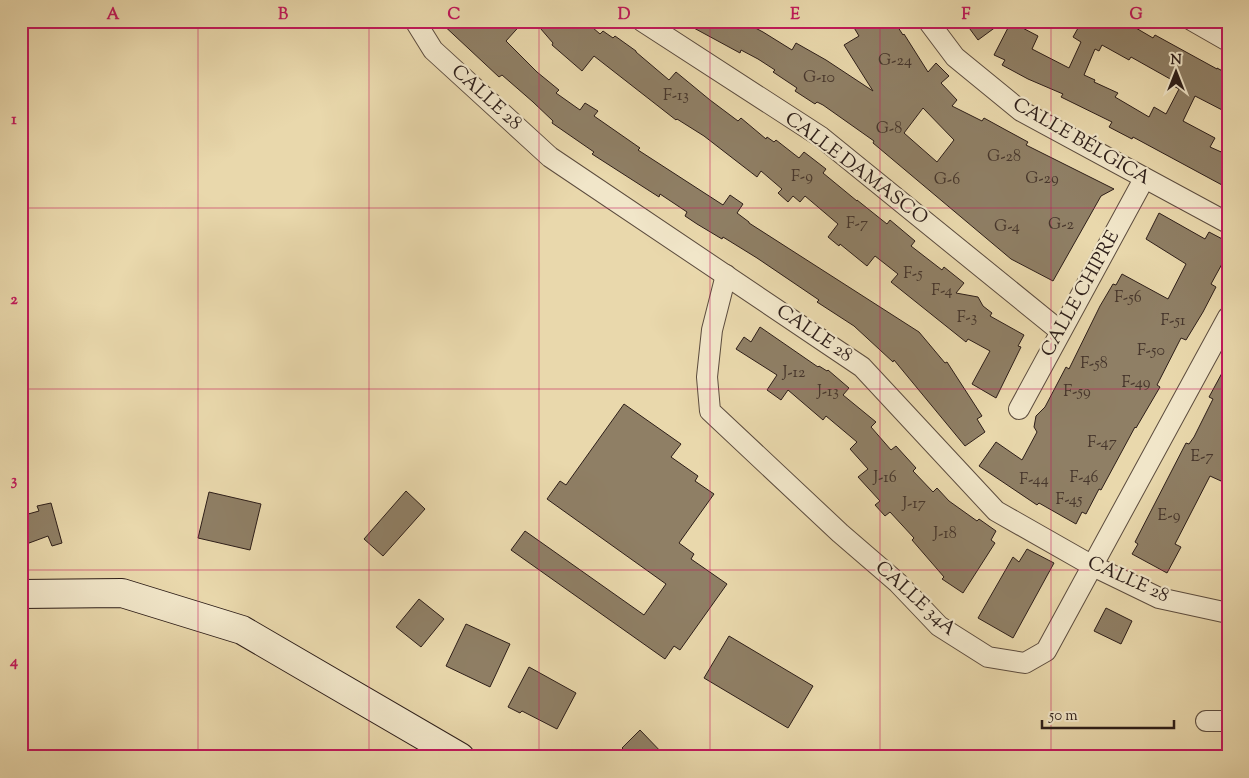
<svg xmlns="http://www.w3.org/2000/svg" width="1249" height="778" viewBox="0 0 1249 778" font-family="'Sorts Mill Goudy',serif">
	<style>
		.building { fill: #8f7f65; stroke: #2d1e19; fill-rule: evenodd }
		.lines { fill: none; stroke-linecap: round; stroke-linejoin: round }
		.minor-casing { stroke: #5c4c3e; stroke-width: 22 }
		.secondary-casing { stroke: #2d1e19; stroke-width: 30 }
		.minor { stroke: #f1e6c9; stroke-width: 20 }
		.secondary { stroke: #f1e6c9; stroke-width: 28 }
		.grid { fill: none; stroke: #c2185b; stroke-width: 1; stroke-opacity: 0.55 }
		.labels { text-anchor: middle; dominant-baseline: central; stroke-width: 4.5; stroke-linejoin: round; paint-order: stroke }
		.number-label { font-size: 16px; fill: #46362c }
		.street-label { font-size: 19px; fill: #2d1e19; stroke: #f1e6c9 }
		.neatline { fill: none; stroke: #c2185b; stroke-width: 2 }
		.grid-label { font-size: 16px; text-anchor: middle; font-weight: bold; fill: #c2185b }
	</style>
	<rect width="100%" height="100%" fill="#e9d8ac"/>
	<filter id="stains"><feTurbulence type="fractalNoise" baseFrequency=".004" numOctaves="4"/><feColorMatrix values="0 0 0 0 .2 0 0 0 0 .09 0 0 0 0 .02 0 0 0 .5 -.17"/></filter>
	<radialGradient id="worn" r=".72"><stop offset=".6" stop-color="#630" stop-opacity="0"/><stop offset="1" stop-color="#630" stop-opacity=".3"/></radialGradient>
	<g class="building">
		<polygon points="439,21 524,21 506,41 537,72 559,90 556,93 580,110 585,103 598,111 594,116 640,148 638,150 723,205 730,195 743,204 737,213 749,222 749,223 919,332 945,363 947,362 982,416 977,419 985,432 965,446 894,360 893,362 854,326 817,302 819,300 757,258 723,237 722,239 697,224 685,216 687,212 660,194 659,197 592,154 594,152 552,123 553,121 533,102 502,75 499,77"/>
		<polygon points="534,21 585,21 600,34 603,31 613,38 615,36 636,51 636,52 669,80 676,72 710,100 738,121 741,118 766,139 767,137 774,142 776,140 799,158 804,152 826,169 823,173 857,201 857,200 887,224 890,220 915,241 911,246 942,270 944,267 964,283 956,293 978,297 983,306 992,313 990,316 1024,335 1018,346 1021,347 996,398 972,384 990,351 968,339 966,342 891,282 898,274 875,256 867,266 840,244 839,246 828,237 838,224 805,196 800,202 793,196 788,202 778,193 782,189 761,171 757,177 704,136 677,119 676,120 594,56 582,71 552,45 553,43"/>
		<path d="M681,21H742L763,32L792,50L796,43L826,60L873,91L844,45L859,36L850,21H894L903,35L904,34L928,72L936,63L949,76L941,83L957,100L952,106L982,121L984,118L1004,129L1028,142L1026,145L1114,189L1101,196L1053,281L1011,259L873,143L874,141L823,105L817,102L815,104L795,91L797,88L773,72L775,70L758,59L741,50L740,53ZM923,108L954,140L937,162L904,133Z"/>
		<polygon points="964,21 1004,21 978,40"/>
		<path d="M1082,21H1124L1153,38L1155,35L1217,69V68L1228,74V113L1195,96L1183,121L1215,138L1210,147L1228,155V186L1223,183L1222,185L1133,137L1132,139L1109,127L1112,122L1061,97L1063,94L1028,79L1002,65L1005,60L994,55L1011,22L1038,36L1032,49L1069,68L1081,42L1073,37ZM1102,45L1129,60L1131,57L1172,80L1170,84L1179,89L1166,114L1154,107L1149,117L1115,97L1118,93L1094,82L1095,80L1084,75L1095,49L1099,51Z"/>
		<polygon points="1159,213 1205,239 1209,232 1228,242 1228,253 1211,284 1216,287 1203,312 1186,340 1181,338 1157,385 1160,387 1136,428 1135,427 1101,490 1099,489 1086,514 1082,512 1076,524 1039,503 1037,505 979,466 996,442 1022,460 1037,432 1034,427 1036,416 1045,407 1066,367 1069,369 1100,306 1113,284 1116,285 1122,274 1168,299 1186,264 1146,239"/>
		<polygon points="760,327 818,367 819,366 827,371 828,370 849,388 843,395 876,422 871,427 891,450 896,446 916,468 913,471 933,492 937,488 949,501 977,521 979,519 996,531 991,540 995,543 963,593 942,579 944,577 912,540 914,538 890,512 885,516 875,505 880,501 858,477 868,469 850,449 857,442 826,416 823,420 788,390 781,400 767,390 777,375 736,349 744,337 751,342"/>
		<polygon points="1228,362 1228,467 1221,481 1210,476 1175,544 1181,547 1167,573 1132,554 1138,544 1135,542 1186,443 1189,444 1194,437 1213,399 1209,397"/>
		<polygon points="624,404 681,444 671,457 698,476 695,481 714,494 679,543 694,554 691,559 727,584 680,650 674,646 665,659 511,550 525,531 644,615 666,584 547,499 560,481 566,485"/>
		<polygon points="406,491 425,509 383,556 364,539"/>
		<polygon points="209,492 261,504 250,550 198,538"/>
		<polygon points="51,503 62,543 52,546 48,536 21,546 21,516 39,511 37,506"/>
		<polygon points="1027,549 1054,563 1013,638 978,618 1013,557 1019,562"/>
		<polygon points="419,599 444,619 421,647 396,627"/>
		<polygon points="1106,608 1132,621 1121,644 1094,631"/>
		<polygon points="466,624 510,644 490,687 446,666"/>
		<polygon points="729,636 813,686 788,728 704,678"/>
		<polygon points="529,667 576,693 557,729 522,711 520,713 508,707"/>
		<polygon points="640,730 666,757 631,757 622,748"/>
	</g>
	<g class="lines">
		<defs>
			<g id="minor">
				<polyline points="415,21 433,50 550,157 862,367 996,511 1091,565 1159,598 1228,613"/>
				<polyline points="642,21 821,137 1060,331"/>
				<polyline points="928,21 955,57 1021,111 1228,223"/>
				<polyline points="1193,21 1228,41"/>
				<polyline points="726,275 712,330 707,377 710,411 840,533 898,583 939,626 988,657 1025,663 1046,651 1228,317"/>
				<polyline points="1019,409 1144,179"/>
				<polyline points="1206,721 1228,721"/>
			</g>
			<polyline id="secondary" points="21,594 122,593 242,630 460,757"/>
		</defs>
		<use href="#minor" class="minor-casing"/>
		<use href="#secondary" class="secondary-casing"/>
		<use href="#minor" class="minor"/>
		<use href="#secondary" class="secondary"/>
	</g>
	<path class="grid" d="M198,21V757M369,21V757M539,21V757M710,21V757M880,21V757M1051,21V757M21,208H1228M21,389H1228M21,570H1228"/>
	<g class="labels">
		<g class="number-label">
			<text x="895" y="61">G-24</text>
			<text x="819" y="78">G-10</text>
			<text x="676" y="96">F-13</text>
			<text x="889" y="129">G-8</text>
			<text x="1004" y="157">G-28</text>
			<text x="802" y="177">F-9</text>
			<text x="1042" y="179">G-29</text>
			<text x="947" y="180">G-6</text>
			<text x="857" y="224">F-7</text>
			<text x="1061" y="225">G-2</text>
			<text x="1007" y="227">G-4</text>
			<text x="913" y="274">F-5</text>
			<text x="942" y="291">F-4</text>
			<text x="1128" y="298">F-56</text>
			<text x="967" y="318">F-3</text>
			<text x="1173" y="321">F-51</text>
			<text x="1151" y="351">F-50</text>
			<text x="1094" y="364">F-58</text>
			<text x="794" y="373">J-12</text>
			<text x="1136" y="383">F-49</text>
			<text x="828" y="392">J-13</text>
			<text x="1077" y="392">F-59</text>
			<text x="1102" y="443">F-47</text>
			<text x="1202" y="457">E-7</text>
			<text x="885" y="478">J-16</text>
			<text x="1084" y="478">F-46</text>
			<text x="1034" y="480">F-44</text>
			<text x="1069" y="500">F-45</text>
			<text x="914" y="504">J-17</text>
			<text x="1169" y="516">E-9</text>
			<text x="945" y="534">J-18</text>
		</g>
		<g class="street-label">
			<text transform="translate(486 98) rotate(42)">CALLE 28</text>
			<text transform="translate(1081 142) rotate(30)">CALLE BÉLGICA</text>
			<text transform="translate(856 169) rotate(37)">CALLE DAMASCO</text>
			<text transform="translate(1081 294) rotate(-61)">CALLE CHIPRE</text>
			<text transform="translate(814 334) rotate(34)">CALLE 28</text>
			<text transform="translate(1128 580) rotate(24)">CALLE 28</text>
			<text transform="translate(915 599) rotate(42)">CALLE 34A</text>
		</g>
	</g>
	<rect width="1249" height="778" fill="none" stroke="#e9d8ac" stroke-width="55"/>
	<g transform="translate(1176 72)" stroke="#f1e6c9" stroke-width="4" paint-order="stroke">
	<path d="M0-4L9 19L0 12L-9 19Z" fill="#2d1e19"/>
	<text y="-8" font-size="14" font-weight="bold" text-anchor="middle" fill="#2d1e19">N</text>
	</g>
	<path d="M1042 720v8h132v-8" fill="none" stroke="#2d1e19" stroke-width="2.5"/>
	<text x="1049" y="720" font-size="15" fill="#2d1e19" stroke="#f1e6c9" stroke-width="4" paint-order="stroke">50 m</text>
	<rect x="28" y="28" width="1194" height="722" class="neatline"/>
	<g class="grid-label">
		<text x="113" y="19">A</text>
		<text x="283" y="19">B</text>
		<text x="454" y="19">C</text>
		<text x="624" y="19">D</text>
		<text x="795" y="19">E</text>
		<text x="966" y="19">F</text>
		<text x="1136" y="19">G</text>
		<text x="14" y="124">1</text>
		<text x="14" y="304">2</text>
		<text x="14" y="485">3</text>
		<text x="14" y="666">4</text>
	</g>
	<rect width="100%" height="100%" filter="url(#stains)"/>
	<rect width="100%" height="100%" fill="url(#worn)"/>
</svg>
